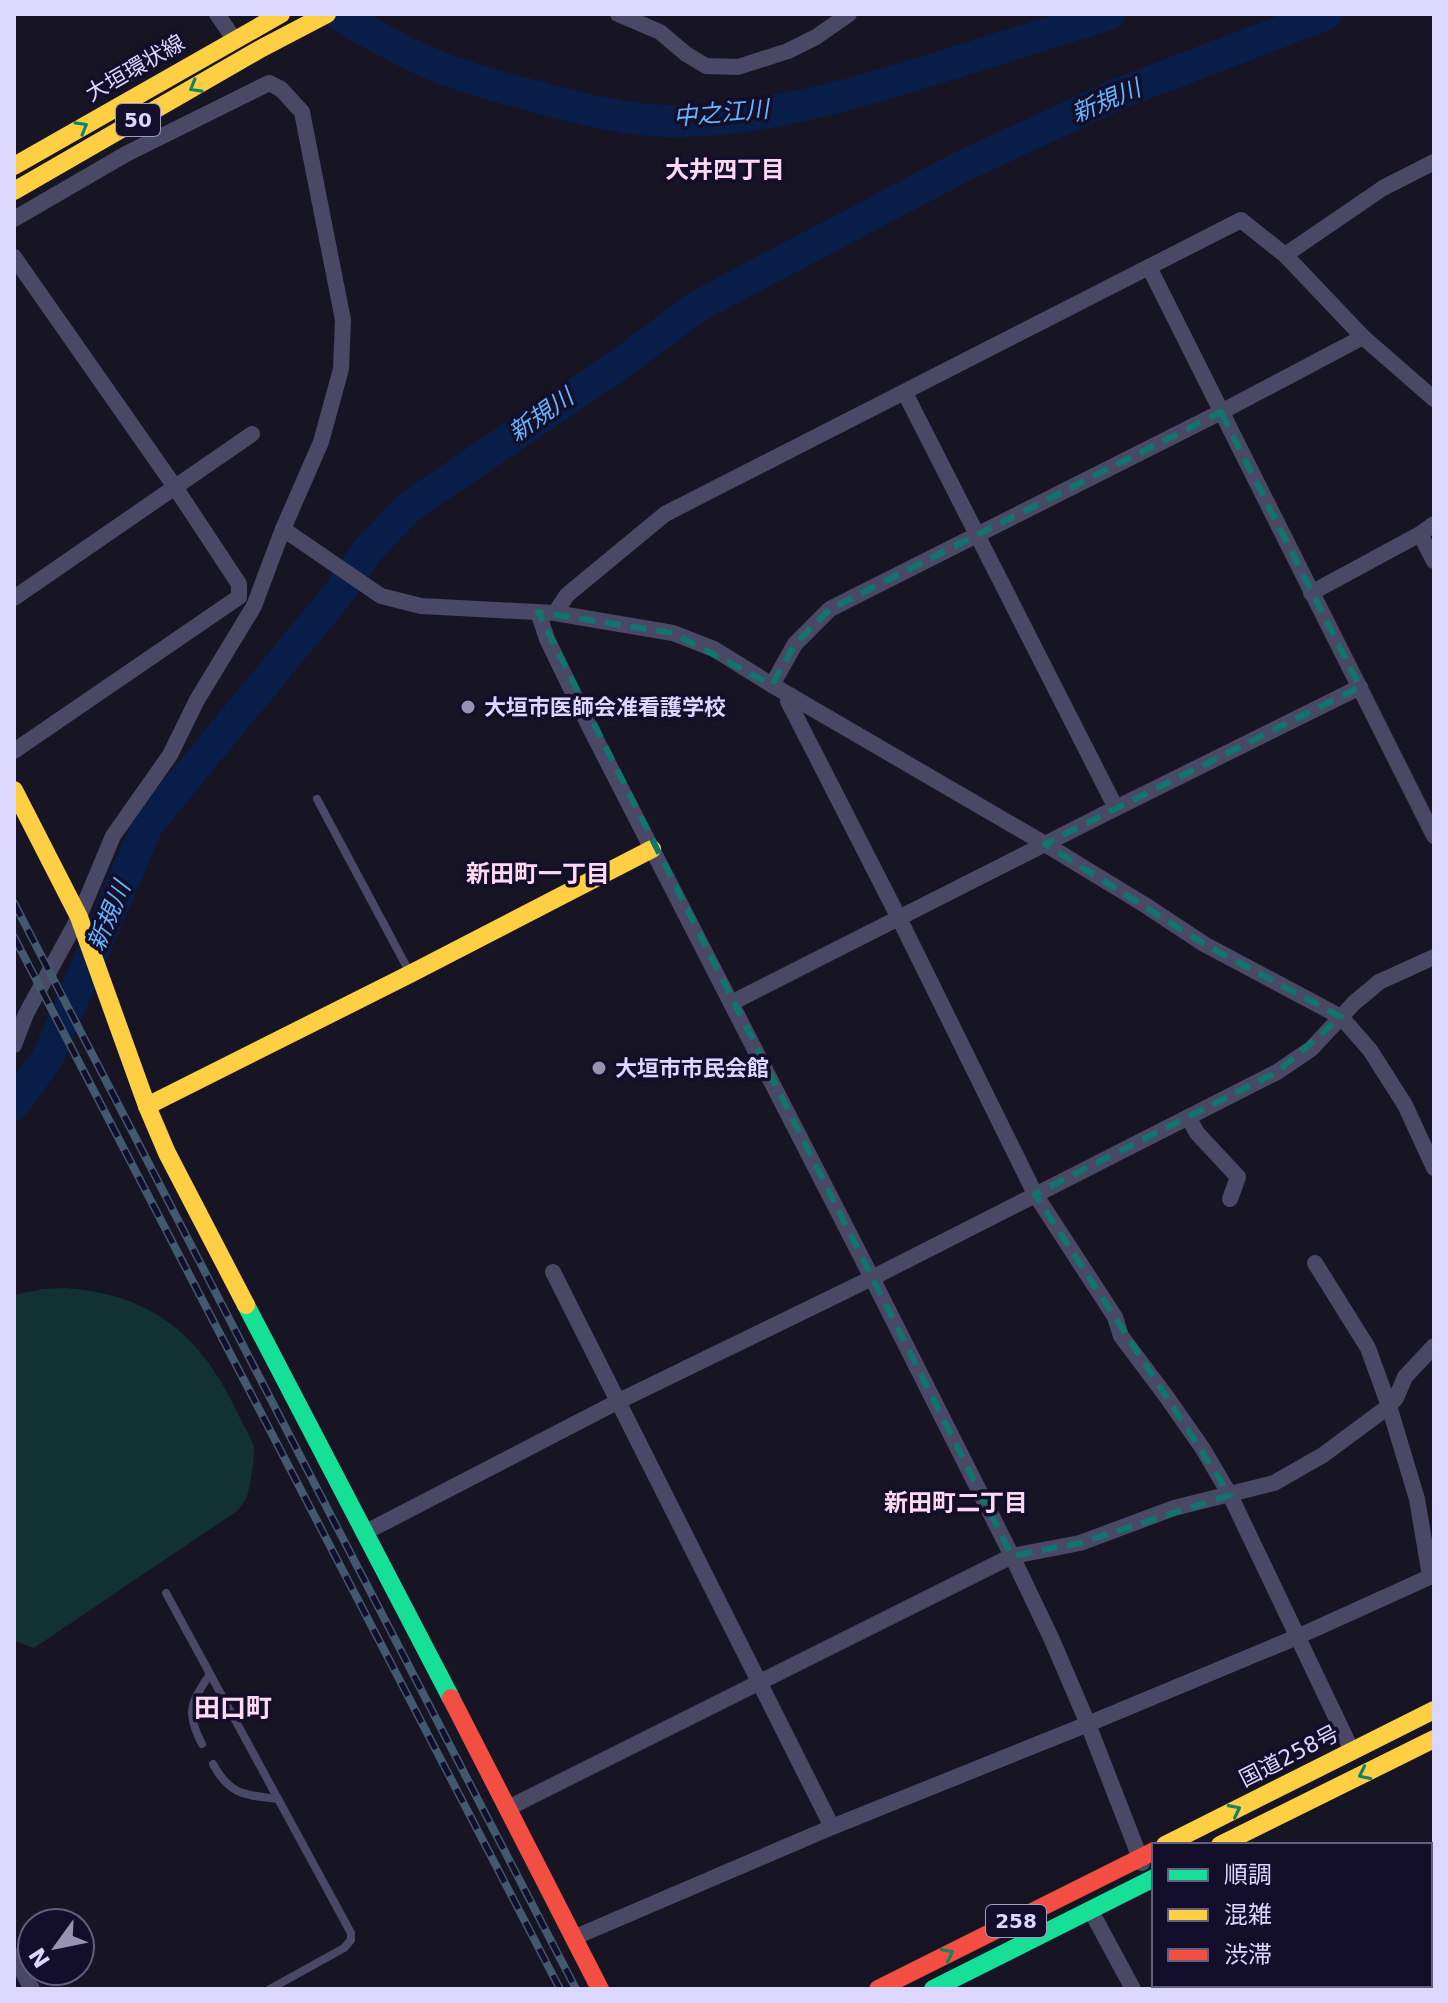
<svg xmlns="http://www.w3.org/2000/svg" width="1448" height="2003" viewBox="0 0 1448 2003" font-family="'DejaVu Sans','Noto Sans JP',sans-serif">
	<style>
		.green { fill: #113132 }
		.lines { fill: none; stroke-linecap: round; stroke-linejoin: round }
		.river { stroke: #081d47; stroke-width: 32 }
		.lane { stroke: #4a4965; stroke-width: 8 }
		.street { stroke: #4a4965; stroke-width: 16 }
		.fast { stroke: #16e098; stroke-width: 18 }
		.slow { stroke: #ffcf43; stroke-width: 18 }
		.jam { stroke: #f24e42; stroke-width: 18 }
		.rail-casing { stroke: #43596e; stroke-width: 8 }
		.rail { stroke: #130e2a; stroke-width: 5; stroke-dasharray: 15; stroke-linecap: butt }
		.oneway { stroke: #158266 }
		.marked { fill: none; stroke: #0f766e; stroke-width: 6; stroke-dasharray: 16 10; stroke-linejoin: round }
		.poi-dot { fill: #9793b2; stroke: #130e2a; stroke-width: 3 }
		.labels { text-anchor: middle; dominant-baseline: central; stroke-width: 7; stroke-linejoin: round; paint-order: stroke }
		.shield { fill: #130e2a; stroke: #a09bbf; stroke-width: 2 }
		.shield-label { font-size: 20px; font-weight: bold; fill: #dcd7ff }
		.street-label { font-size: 22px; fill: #dcd7ff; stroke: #130e2a }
		.poi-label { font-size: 22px; font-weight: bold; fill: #dcd7ff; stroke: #130e2a; text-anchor: start }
		.water-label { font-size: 24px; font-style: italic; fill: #65b6ff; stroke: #130e2a }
		.neighbourhood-label { font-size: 24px; font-weight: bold; fill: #ffd9f1; stroke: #130e2a }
		.quarter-label { font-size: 26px; font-weight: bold; fill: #ffd9f1; stroke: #130e2a }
	</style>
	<rect width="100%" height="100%" fill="#171424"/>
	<path class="green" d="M65,1288C153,1294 202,1336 238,1414C243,1425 251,1437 254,1448C255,1455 250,1489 247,1496C245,1501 240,1507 237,1511L34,1648L14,1641V1295L43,1289Z"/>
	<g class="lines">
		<g class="river">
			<path d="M338,14C367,32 398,49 429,63C470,80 514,91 556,102C599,113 643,123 688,121C776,118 864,91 947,65C1001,48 1055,31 1109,14"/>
			<polyline points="14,1104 48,1057 148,824 337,595 367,551 410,506 620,364 698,306 963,166 1116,95 1326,14"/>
		</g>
		<g class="lane">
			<polyline points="317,799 410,973"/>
			<polyline points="166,1593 351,1933 351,1940 344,1948 270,1989"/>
			<path d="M202,1744C185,1711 191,1703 210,1674"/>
			<path d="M213,1764C230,1796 246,1795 278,1799"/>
		</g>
		<g class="street">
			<polyline points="217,14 234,39"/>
			<polyline points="618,14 660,32 686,54 706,66 738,67 788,51 816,37 849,14"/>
			<polyline points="14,219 126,154 269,83 281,89 302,112 343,320 341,369 321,442 283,529 254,606 197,700 170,755 113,836 79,917 26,1014 14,1045"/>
			<polyline points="1285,255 1383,188 1434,162"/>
			<polyline points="14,257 175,487 239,584 239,597 14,751"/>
			<polyline points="1149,267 1434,836"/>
			<polyline points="905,393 1116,808"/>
			<polyline points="283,529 381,596 421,606 555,613 673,633 714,649 772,685 1045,844 1145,905 1204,944 1341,1017 1370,1050 1405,1105 1434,1168"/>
			<polyline points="1420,534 1434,561"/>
			<polyline points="1311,593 1420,534 1434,524"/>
			<polyline points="14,598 252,434"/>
			<polyline points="538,612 547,639 590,728 872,1278 1012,1556 1052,1640 1088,1724 1142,1863"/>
			<polyline points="555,613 567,595 665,514 1241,220 1285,255 1363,337 1434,399"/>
			<polyline points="772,685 795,644 830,609 1221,412 1363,337"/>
			<polyline points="790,695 788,701 899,918 1035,1194 1115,1317 1121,1336 1166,1396 1203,1449 1230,1495 1352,1751"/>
			<polyline points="731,1003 1116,808 1360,687"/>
			<polyline points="1188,1117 1197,1133 1238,1177 1230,1199"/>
			<polyline points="1315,1263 1368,1348 1389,1406 1417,1499 1430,1576"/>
			<polyline points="553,1272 832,1827"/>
			<polyline points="364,1533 617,1402 872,1278 1277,1072 1311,1049 1354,1003 1379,982 1434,957"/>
			<polyline points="508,1808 1012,1556 1080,1543 1174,1508 1274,1483 1323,1455 1389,1406 1396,1398 1405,1377 1434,1346"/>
			<polyline points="1091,1911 1133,1989"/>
			<polyline points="573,1938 832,1827 1088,1724 1297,1637 1434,1575"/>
			<polyline points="14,1956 32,1989"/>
		</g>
		<g class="fast">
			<polyline points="246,1305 451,1698"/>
			<polyline points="933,1989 1154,1878"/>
		</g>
		<g class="slow">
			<polyline points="14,166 281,14"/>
			<polyline points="14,191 262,48 327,14"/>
			<polyline points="14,790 79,917 147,1106 167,1153 246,1305"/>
			<polyline points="147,1106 410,974 652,849"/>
			<polyline points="1165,1845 1434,1710"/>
			<polyline points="1220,1845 1434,1739"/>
		</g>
		<g class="jam">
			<polyline points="451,1698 600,1989"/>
			<polyline points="878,1989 1154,1851"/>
		</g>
		<defs>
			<g id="rail">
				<polyline points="14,903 576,1989"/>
				<polyline points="14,937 560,1989"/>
			</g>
		</defs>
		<use href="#rail" class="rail-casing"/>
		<use href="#rail" class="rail"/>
	</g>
	<defs><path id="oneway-chevron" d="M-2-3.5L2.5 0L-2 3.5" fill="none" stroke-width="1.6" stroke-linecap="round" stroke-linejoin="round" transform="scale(2)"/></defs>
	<g class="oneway">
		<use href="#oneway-chevron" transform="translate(195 87) rotate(150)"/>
		<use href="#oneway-chevron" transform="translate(82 127) rotate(-30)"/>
		<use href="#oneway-chevron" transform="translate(1364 1774) rotate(154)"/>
		<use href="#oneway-chevron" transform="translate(1235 1810) rotate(-27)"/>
		<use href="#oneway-chevron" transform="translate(948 1954) rotate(-26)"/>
	</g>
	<path class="marked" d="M1221,412L1360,687L1045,844L1204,944L1341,1017L1277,1072L1035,1194L1230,1495L1080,1543L1012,1556L538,612L673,633L772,685L795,644L830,609Z"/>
	<g class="poi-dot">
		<circle cx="468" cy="707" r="8"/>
		<circle cx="599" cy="1068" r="8"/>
	</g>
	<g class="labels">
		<g class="shield">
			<rect x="116" y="104" width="44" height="32" rx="6"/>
			<rect x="986" y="1905" width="60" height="32" rx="6"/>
		</g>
		<g class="shield-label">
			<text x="138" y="120">50</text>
			<text x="1016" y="1921">258</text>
		</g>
		<g class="street-label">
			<text transform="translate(135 68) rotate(-30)">大垣環状線</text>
			<text transform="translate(1289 1756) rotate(-27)">国道258号</text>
		</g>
		<g class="poi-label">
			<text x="484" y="707">大垣市医師会准看護学校</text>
			<text x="615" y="1068">大垣市市民会館</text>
		</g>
		<g class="water-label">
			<text transform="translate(1106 101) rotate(-23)">新規川</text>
			<text transform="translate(721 113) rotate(-5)">中之江川</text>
			<text transform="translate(541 415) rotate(-35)">新規川</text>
			<text transform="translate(109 916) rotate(-67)">新規川</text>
		</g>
		<g class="neighbourhood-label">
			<text x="725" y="170">大井四丁目</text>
			<text x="538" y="874">新田町一丁目</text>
			<text x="956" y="1503">新田町二丁目</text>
		</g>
		<g class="quarter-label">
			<text x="233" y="1708">田口町</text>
		</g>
	</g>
	<rect width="1448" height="2003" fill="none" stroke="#dcd7ff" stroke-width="32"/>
	<rect x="1152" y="1843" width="280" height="144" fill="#130e2a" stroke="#635e7f" stroke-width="2"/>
	<rect x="1168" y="1869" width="40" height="12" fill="#16e098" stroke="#635e7f" stroke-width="2"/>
	<text x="1224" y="1883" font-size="24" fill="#dcd7ff">順調</text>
	<rect x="1168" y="1909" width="40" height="12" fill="#ffcf43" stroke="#635e7f" stroke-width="2"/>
	<text x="1224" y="1923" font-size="24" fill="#dcd7ff">混雑</text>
	<rect x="1168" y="1949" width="40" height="12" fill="#f24e42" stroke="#635e7f" stroke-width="2"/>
	<text x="1224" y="1963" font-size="24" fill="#dcd7ff">渋滞</text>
	<g transform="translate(56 1947) rotate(237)"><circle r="38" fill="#130e2a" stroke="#635e7f" stroke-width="2"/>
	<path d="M0-6L14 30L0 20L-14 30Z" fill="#9793b2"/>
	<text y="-12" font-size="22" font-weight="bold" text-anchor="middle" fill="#dcd7ff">N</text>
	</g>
</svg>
